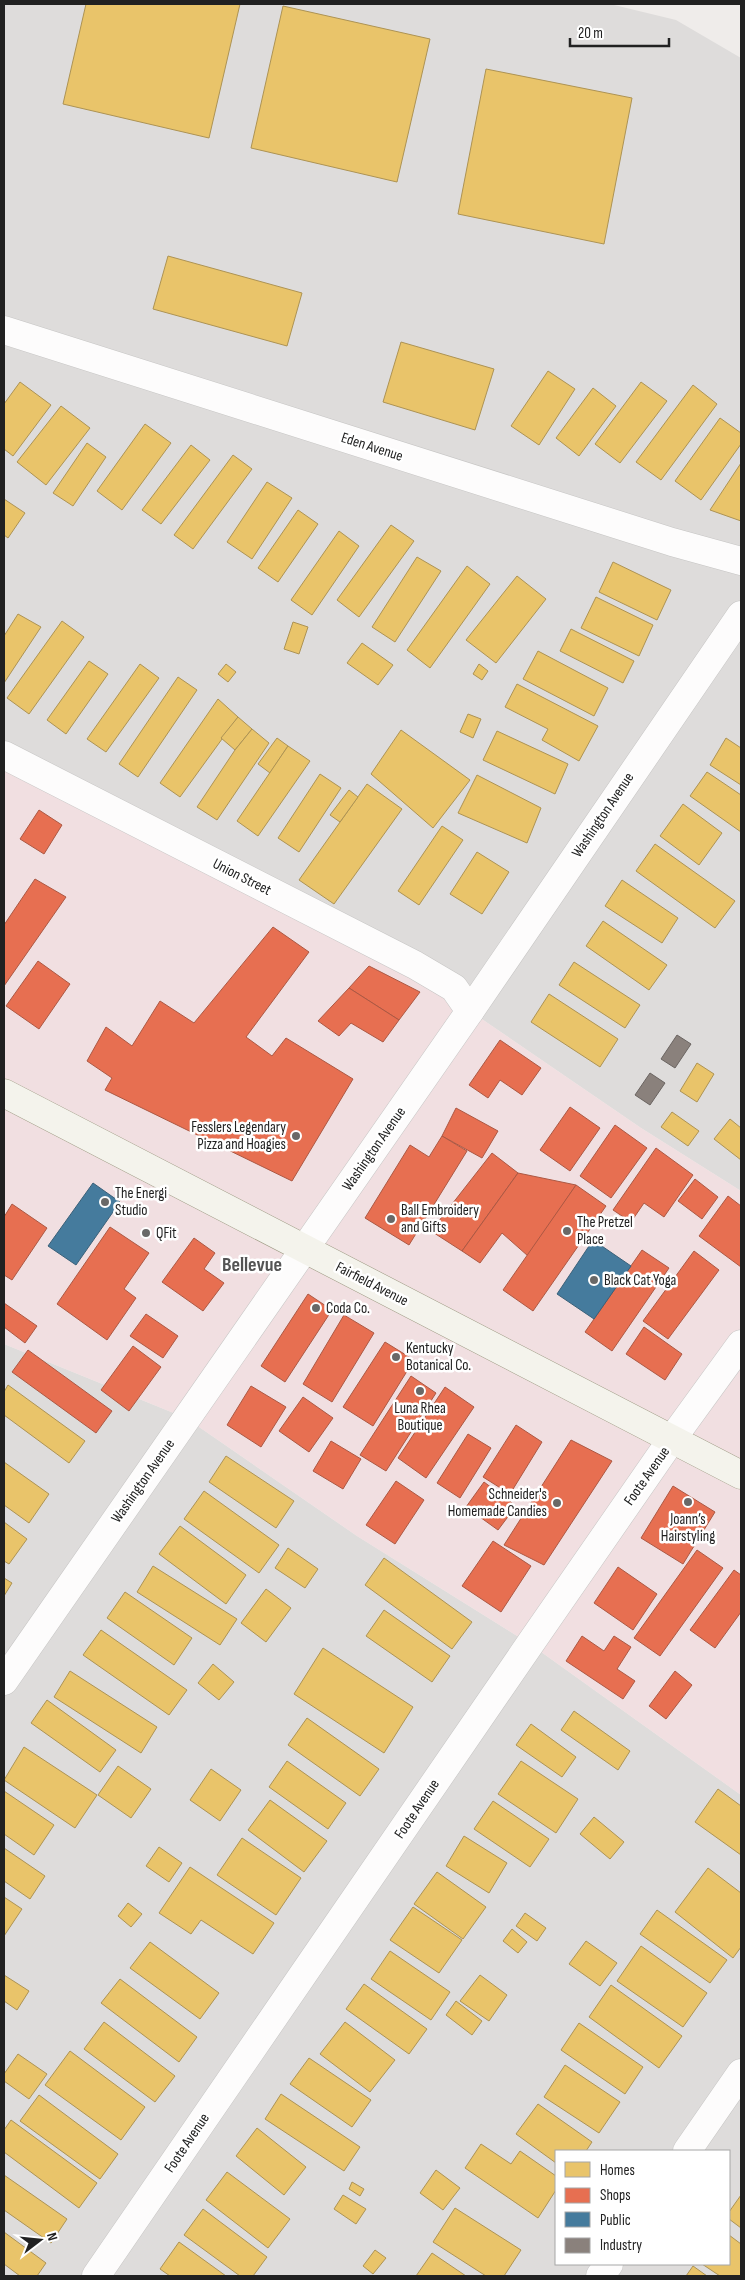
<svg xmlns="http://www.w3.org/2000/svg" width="745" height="2280" viewBox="0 0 745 2280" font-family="'Sofia Sans Condensed',sans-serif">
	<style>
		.residential { fill: #dedcdb; fill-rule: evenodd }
		.commercial { fill: #f1dfe1 }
		.homes { fill: #e9c46a; stroke: #ad9354 }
		.shops { fill: #e76f51; stroke: #ac5843 }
		.public { fill: #457b9d; stroke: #3a6078 }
		.industry { fill: #8a817c; stroke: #6a6461 }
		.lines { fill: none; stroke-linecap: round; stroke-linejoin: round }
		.minor-casing { stroke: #c6c5c4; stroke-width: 29 }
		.secondary-casing { stroke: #9b9880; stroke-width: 29 }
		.minor { stroke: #fdfcfc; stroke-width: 28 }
		.secondary { stroke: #f4f3ec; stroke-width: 28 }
		.poi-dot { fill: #696867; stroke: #fff; stroke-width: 2 }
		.labels { text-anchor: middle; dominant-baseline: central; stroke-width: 5; stroke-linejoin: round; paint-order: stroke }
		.street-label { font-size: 15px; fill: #212121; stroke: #fff }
		.poi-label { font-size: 15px; fill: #212121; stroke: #fff; text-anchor: start }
		.district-label { font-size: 20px; font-weight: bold; fill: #545454; stroke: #fff }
	</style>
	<rect width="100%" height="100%" fill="#efecea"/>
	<g class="residential">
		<polygon points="4,4 610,4 676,20 741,58 741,1191 641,1128 470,1011 4,755"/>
		<path d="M4,1344L186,1418L357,1536L530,1644L741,1795V2276H4ZM556,2151H729V2264H556Z"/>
	</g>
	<polygon class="commercial" points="4,755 470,1011 641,1128 741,1191 741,1795 530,1644 357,1536 186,1418 4,1344"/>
	<g class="homes">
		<polygon points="86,4 240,4 209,138 63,104"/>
		<polygon points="283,6 430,39 397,182 251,148"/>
		<polygon points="486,69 632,98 604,244 458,214"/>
		<polygon points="168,256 302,293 287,346 153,309"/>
		<polygon points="401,342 494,369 475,430 383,402"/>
		<polygon points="548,371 575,389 539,445 511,426"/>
		<polygon points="20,382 51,405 13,456 4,449 4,404"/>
		<polygon points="641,382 667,401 620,463 595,444"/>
		<polygon points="693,385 717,404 661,480 636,462"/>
		<polygon points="593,388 616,406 579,456 556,438"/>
		<polygon points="61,406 90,428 46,485 17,462"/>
		<polygon points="720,418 741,433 741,444 701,500 675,481"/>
		<polygon points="145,424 171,443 122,510 97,491"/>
		<polygon points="87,443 106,457 73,506 53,493"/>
		<polygon points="191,445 210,460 161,524 142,510"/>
		<polygon points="233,455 252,469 193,549 174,535"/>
		<polygon points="741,463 741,521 710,510"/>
		<polygon points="267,482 292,498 252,559 227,542"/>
		<polygon points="4,499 25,513 8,538 4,535"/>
		<polygon points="298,510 318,524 278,582 258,568"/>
		<polygon points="391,525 414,541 359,617 337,600"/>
		<polygon points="339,531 359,546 312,615 291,600"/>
		<polygon points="417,557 441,571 395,642 372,627"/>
		<polygon points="613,562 671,590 657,620 599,592"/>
		<polygon points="467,566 490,584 430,668 407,650"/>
		<polygon points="517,576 546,599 496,663 466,640"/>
		<polygon points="596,597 653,625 639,656 581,628"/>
		<polygon points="18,614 41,627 4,683 4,636"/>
		<polygon points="62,621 84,637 29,714 7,698"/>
		<polygon points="293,622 308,627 299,654 284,649"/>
		<polygon points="571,629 634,661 623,683 560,651"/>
		<polygon points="362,643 393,665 378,685 347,663"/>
		<polygon points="538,651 608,688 594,716 523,679"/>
		<polygon points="89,661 108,674 66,734 47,720"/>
		<polygon points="140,664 159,678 106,752 87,739"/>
		<polygon points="226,664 236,672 228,682 218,674"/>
		<polygon points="479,664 488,671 482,680 473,674"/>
		<polygon points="178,677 197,690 138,777 119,764"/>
		<polygon points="517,684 598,726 579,761 542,740 548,729 505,707"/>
		<polygon points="218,699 238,717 180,797 160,783"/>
		<polygon points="468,714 481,719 473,738 460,732"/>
		<polygon points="238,717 252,729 235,750 221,738"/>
		<polygon points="252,729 269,743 217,820 197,807 235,750"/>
		<polygon points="401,730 470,780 433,828 371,774"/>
		<polygon points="497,731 568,764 555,794 483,760"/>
		<polygon points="277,738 288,746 270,773 258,764"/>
		<polygon points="726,738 741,748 741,785 710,765"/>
		<polygon points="288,746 310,761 258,836 237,821"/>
		<polygon points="707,772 741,795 741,832 690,796"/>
		<polygon points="320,774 341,788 299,852 278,838"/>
		<polygon points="477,775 541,808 527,843 458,813"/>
		<polygon points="367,784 402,809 334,904 299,880"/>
		<polygon points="349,790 358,797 340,822 330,815"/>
		<polygon points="683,804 722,833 699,865 660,836"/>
		<polygon points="442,826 463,840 419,905 398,891"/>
		<polygon points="655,844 735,901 715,928 636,871"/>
		<polygon points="477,852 509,872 482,914 450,894"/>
		<polygon points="622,880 678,918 662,943 605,906"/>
		<polygon points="603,921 667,965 649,990 586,946"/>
		<polygon points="574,962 640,1005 625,1028 559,985"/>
		<polygon points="549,994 618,1039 600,1067 531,1022"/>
		<polygon points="697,1063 714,1074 697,1102 680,1091"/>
		<polygon points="672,1112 699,1131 688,1146 661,1127"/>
		<polygon points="730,1119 741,1128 741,1160 714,1139"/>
		<polygon points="8,1385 85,1441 69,1463 4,1415 4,1392"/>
		<polygon points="226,1456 294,1501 276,1528 209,1482"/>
		<polygon points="4,1462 49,1494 29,1523 4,1505"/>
		<polygon points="204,1491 279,1545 259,1573 184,1519"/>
		<polygon points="4,1522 27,1539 9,1564 4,1561"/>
		<polygon points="180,1526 246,1575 226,1604 159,1554"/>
		<polygon points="288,1548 318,1569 305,1588 275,1568"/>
		<polygon points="384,1558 472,1622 452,1649 365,1585"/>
		<polygon points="153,1566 237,1619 220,1645 137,1592"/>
		<polygon points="4,1578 12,1583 4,1596"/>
		<polygon points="266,1589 291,1608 266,1642 241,1623"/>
		<polygon points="125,1592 192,1638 174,1665 107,1618"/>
		<polygon points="384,1610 450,1656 432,1682 366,1636"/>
		<polygon points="101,1630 187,1690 169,1715 83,1655"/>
		<polygon points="323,1648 413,1707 384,1753 294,1694"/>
		<polygon points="213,1664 234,1682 219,1700 198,1683"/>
		<polygon points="70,1671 157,1727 141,1753 54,1697"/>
		<polygon points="47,1700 116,1750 100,1772 31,1723"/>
		<polygon points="574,1711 630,1751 618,1770 561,1730"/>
		<polygon points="307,1718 379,1769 360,1796 288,1745"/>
		<polygon points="531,1724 576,1757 562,1777 516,1745"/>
		<polygon points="24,1747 97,1795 75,1828 4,1780"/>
		<polygon points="287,1761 346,1803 328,1829 269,1787"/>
		<polygon points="521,1761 578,1799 556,1833 498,1794"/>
		<polygon points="118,1766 151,1789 131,1818 98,1795"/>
		<polygon points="211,1769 241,1790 220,1821 190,1800"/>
		<polygon points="718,1789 741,1806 741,1855 695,1822"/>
		<polygon points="4,1791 54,1825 34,1855 4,1834"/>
		<polygon points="270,1800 327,1841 304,1872 248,1830"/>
		<polygon points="493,1801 549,1839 530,1867 474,1829"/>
		<polygon points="594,1817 624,1842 610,1859 580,1834"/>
		<polygon points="464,1836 507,1863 489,1893 446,1866"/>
		<polygon points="242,1838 301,1878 276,1915 217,1875"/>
		<polygon points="159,1847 182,1863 169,1882 146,1866"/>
		<polygon points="4,1848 45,1876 30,1899 4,1881"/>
		<polygon points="190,1867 274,1923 253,1954 201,1920 191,1934 159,1913"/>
		<polygon points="708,1868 741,1893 741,1947 733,1958 675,1912"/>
		<polygon points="437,1872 486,1907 463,1939 414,1904"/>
		<polygon points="4,1897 22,1909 4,1936"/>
		<polygon points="128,1903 142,1914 131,1927 118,1916"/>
		<polygon points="413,1907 462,1940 439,1973 390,1940"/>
		<polygon points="657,1910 727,1960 710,1983 640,1934"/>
		<polygon points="525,1913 546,1928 537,1941 516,1926"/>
		<polygon points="512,1929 527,1942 518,1953 503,1941"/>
		<polygon points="586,1941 617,1963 600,1986 569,1964"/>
		<polygon points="150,1942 219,1993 200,2019 130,1968"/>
		<polygon points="641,1946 707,1993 683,2027 617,1981"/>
		<polygon points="390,1951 450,1992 431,2020 371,1979"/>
		<polygon points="4,1975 29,1991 17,2010 4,2001"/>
		<polygon points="480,1975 507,1995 489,2021 460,2001"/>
		<polygon points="120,1979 197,2037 179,2062 101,2003"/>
		<polygon points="364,1984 427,2029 409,2054 346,2009"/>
		<polygon points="611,1985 682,2036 659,2068 589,2017"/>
		<polygon points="456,2001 482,2021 472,2035 446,2015"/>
		<polygon points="104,2022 175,2076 155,2102 84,2049"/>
		<polygon points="345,2022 395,2060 370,2092 320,2054"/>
		<polygon points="579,2023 643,2067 625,2094 561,2050"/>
		<polygon points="70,2051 145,2107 121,2140 45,2085"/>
		<polygon points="18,2054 47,2074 29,2099 4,2081 4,2074"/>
		<polygon points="309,2058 371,2100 352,2127 290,2084"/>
		<polygon points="565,2065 620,2102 599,2133 544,2097"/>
		<polygon points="281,2094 360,2147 344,2171 265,2119"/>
		<polygon points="39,2095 118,2154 100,2179 20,2121"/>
		<polygon points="538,2104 592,2142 586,2151 556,2151 556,2163 516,2134"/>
		<polygon points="11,2120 97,2183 79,2208 4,2152 4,2130"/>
		<polygon points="257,2128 306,2167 284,2195 236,2156"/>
		<polygon points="481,2144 511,2164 520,2151 556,2176 556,2190 538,2218 465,2168"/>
		<polygon points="436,2170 460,2188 443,2210 420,2193"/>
		<polygon points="227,2172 290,2219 268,2248 206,2200"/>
		<polygon points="4,2175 67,2219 51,2243 4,2210"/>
		<polygon points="352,2182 364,2189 360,2196 349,2189"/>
		<polygon points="343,2195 366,2209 356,2224 334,2209"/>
		<polygon points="741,2195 741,2228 729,2219 729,2212"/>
		<polygon points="455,2208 521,2250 504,2276 486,2276 433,2242"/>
		<polygon points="203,2209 267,2257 253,2276 240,2276 184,2235"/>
		<polygon points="4,2232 46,2263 37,2276 20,2276 4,2264"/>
		<polygon points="729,2235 741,2244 741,2276 720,2276 702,2264 729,2264"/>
		<polygon points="179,2242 226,2276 170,2276 160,2269"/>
		<polygon points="375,2250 386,2258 373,2274 363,2266"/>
		<polygon points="432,2253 466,2276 416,2276"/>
		<polygon points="693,2266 707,2276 686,2276"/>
	</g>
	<g class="shops">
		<polygon points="39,810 62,825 44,854 20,839"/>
		<polygon points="35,879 66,897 4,986 4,925"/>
		<polygon points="273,927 309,952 246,1037 272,1056 286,1038 353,1079 292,1181 105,1090 112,1078 87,1061 106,1027 132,1046 160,1001 194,1023"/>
		<polygon points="38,961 70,984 39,1029 6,1006"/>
		<polygon points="369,966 420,992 399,1020 349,988"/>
		<polygon points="349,988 399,1020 383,1042 351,1023 339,1036 318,1021"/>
		<polygon points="500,1040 541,1068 522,1095 500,1080 488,1098 469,1085"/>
		<polygon points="570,1107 600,1128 570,1171 540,1150"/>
		<polygon points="456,1108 498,1131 482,1158 442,1136"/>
		<polygon points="615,1125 647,1148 611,1198 580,1176"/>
		<polygon points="442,1136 467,1151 409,1245 365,1218 410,1145 429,1157"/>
		<polygon points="656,1148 693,1175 664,1217 644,1203 631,1222 613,1210"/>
		<polygon points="492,1153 518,1173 462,1251 431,1231"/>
		<polygon points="518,1173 576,1185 528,1256 502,1233 480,1263 462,1251"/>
		<polygon points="695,1179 718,1197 702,1219 678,1201"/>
		<polygon points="576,1185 606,1206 533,1311 503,1290"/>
		<polygon points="728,1196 741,1206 741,1267 699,1236"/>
		<polygon points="12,1204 47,1228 12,1280 4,1275 4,1217"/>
		<polygon points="110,1227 149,1253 124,1289 136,1298 107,1340 57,1304"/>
		<polygon points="194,1238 215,1253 204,1269 224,1283 203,1311 162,1282"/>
		<polygon points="642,1250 669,1268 612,1351 585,1332"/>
		<polygon points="694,1251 719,1270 668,1339 643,1321"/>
		<polygon points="308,1294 332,1310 285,1382 261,1366"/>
		<polygon points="4,1303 37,1326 25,1343 4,1327"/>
		<polygon points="146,1314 178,1336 163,1358 130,1336"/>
		<polygon points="344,1315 374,1333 332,1402 303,1384"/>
		<polygon points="644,1327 682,1354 665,1380 626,1354"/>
		<polygon points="385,1342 414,1360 373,1426 343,1407"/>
		<polygon points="133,1346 161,1367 129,1411 101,1390"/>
		<polygon points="28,1350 112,1411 96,1433 12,1372"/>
		<polygon points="411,1376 436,1393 386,1471 360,1455"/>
		<polygon points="251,1386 286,1407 261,1447 227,1425"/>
		<polygon points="445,1387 474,1407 426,1478 398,1458"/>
		<polygon points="303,1397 333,1418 309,1452 279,1431"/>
		<polygon points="516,1425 542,1442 510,1494 483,1477"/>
		<polygon points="468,1434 491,1448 460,1498 437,1483"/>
		<polygon points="571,1440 612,1461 544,1565 504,1545"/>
		<polygon points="331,1441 361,1459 343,1489 313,1471"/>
		<polygon points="396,1481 424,1500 395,1544 366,1525"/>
		<polygon points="484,1482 516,1506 498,1530 466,1507"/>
		<polygon points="673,1486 715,1512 683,1564 641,1538"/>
		<polygon points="493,1541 531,1566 501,1612 462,1586"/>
		<polygon points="697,1550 723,1568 660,1656 634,1638"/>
		<polygon points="618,1567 657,1594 633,1630 594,1603"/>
		<polygon points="734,1570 741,1575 741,1612 715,1648 690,1630"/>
		<polygon points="582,1636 604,1651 614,1636 631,1647 617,1669 635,1681 623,1699 566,1661"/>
		<polygon points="675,1671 692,1685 666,1719 649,1706"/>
	</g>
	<g class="public">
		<polygon points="93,1183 120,1202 76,1265 48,1246"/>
		<polygon points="593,1240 631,1266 594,1319 557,1294"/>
	</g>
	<g class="industry">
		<polygon points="677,1035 691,1044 675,1068 661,1059"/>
		<polygon points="650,1073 665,1083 650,1105 635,1095"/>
	</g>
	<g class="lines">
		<defs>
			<g id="minor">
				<polyline points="4,330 672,542 741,561"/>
				<polyline points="4,755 415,965 454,988 470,1011"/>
				<polyline points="4,1681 470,1011 741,615"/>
				<polyline points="687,2151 741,2073"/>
				<polyline points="96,2276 530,1644 672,1439 741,1344"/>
				<polyline points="600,2276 609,2264"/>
			</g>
			<polyline id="secondary" points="4,1093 741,1475"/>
		</defs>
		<use href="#minor" class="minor-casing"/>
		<use href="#secondary" class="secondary-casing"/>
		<use href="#minor" class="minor"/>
		<use href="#secondary" class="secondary"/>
	</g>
	<g class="poi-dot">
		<circle cx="296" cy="1136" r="5"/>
		<circle cx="105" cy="1202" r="5"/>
		<circle cx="391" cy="1219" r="5"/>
		<circle cx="567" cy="1231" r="5"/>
		<circle cx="146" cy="1233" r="5"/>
		<circle cx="594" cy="1280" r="5"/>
		<circle cx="316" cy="1308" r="5"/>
		<circle cx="396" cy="1357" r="5"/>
		<circle cx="420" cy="1391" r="5"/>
		<circle cx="688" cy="1502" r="5"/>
		<circle cx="557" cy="1503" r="5"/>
	</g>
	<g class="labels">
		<g class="street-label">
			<text transform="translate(372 447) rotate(18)">Eden Avenue</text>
			<text transform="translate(603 815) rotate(-56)">Washington Avenue</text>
			<text transform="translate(242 877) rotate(27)">Union Street</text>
			<text transform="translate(374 1149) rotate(-55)">Washington Avenue</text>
			<text transform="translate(372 1284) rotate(27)">Fairfield Avenue</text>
			<text transform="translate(647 1476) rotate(-55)">Foote Avenue</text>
			<text transform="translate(143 1481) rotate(-55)">Washington Avenue</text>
			<text transform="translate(417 1809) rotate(-56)">Foote Avenue</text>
			<text transform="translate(187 2143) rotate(-56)">Foote Avenue</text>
		</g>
		<g class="poi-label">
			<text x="286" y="1127" text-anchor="end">Fesslers Legendary<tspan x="286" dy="17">Pizza and Hoagies</tspan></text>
			<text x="115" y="1193">The Energi<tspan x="115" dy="17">Studio</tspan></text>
			<text x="401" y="1210">Ball Embroidery<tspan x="401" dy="17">and Gifts</tspan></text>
			<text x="577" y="1222">The Pretzel<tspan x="577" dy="17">Place</tspan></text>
			<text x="156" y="1233">QFit</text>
			<text x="604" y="1280">Black Cat Yoga</text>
			<text x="326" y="1308">Coda Co.</text>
			<text x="406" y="1348">Kentucky<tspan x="406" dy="17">Botanical Co.</tspan></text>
			<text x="420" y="1408" text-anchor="middle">Luna Rhea<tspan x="420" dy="17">Boutique</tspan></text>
			<text x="547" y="1494" text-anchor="end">Schneider's<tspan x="547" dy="17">Homemade Candies</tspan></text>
			<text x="688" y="1519" text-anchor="middle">Joann’s<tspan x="688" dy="17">Hairstyling</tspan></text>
		</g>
		<g class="district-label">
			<text x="252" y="1265">Bellevue</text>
		</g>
	</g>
	<rect width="745" height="2280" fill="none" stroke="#212121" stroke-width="10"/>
	<rect x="555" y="2150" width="175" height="115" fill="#ffffff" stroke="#a6a6a6"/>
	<rect x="565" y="2162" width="25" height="15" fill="#e9c46a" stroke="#a6a6a6"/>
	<text x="600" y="2175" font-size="15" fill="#212121">Homes</text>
	<rect x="565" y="2188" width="25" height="15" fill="#e76f51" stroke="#a6a6a6"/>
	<text x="600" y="2200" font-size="15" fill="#212121">Shops</text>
	<rect x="565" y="2212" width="25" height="15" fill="#457b9d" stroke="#a6a6a6"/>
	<text x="600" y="2225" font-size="15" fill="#212121">Public</text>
	<rect x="565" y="2238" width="25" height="15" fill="#8a817c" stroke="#a6a6a6"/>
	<text x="600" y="2250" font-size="15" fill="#212121">Industry</text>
	<g transform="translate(40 2240) rotate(74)" stroke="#ffffff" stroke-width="4" paint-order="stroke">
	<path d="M0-4L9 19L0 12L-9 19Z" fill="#212121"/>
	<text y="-8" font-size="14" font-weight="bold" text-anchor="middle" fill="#212121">N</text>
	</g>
	<path d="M570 38v8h99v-8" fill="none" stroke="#212121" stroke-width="2.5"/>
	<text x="578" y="38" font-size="15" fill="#212121" stroke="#ffffff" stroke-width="4" paint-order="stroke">20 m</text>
</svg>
